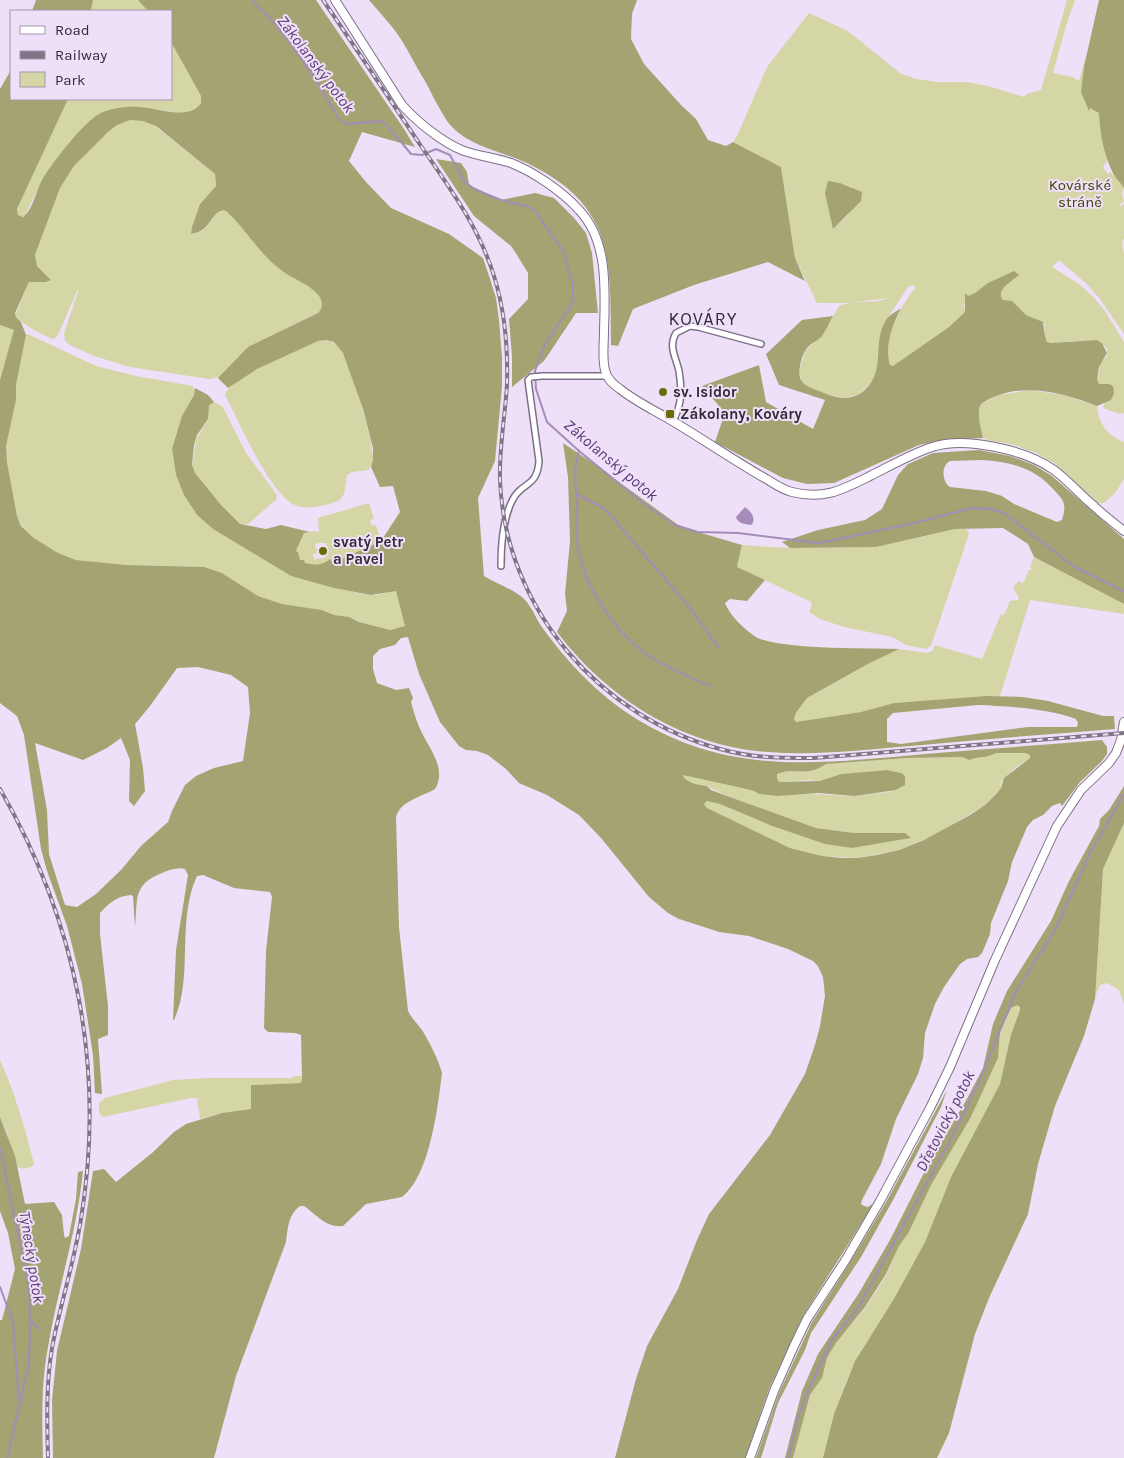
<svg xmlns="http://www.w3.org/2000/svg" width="1124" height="1458" viewBox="0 0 1124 1458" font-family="Karla,sans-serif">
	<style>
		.green { fill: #d5d6a6; fill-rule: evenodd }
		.forest { fill: #a3a471; fill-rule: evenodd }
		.water { fill: #a58cb9 }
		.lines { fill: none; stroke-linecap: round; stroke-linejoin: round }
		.stream { stroke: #a58cb9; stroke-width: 2 }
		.street-casing { stroke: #7d7087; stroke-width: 8 }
		.secondary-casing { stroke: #7d7087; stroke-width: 10 }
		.street { stroke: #fff; stroke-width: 5 }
		.secondary { stroke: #fff; stroke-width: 8 }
		.rail-casing { stroke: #7e7585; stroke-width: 4 }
		.rail { stroke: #eee0f9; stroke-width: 2; stroke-dasharray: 5.5; stroke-linecap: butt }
		.poi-dot { fill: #6b6b09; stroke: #eee0f9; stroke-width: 2 }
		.labels { text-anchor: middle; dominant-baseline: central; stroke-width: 4; stroke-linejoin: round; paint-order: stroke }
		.park-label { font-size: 15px; fill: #464504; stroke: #eee0f9 }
		.poi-label { font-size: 15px; font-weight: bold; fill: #302b35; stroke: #eee0f9; text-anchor: start }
		.water-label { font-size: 16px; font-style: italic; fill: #5d3a74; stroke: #eee0f9 }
		.quarter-label { font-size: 18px; letter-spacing: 1px; fill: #302b35; stroke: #eee0f9 }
	</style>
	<rect width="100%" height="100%" fill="#eee0f9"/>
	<g class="green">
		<polygon points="93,0 138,0 148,11 91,11"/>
		<path d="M1067,0H1075L1066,26L1053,73L1073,77L1079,81L1099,11L1107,136L1105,151L1108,159L1103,167L1108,174L1110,172L1119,180L1124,188L1122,193L1124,202L1119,205L1120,206L1124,204V238L1122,243L1124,254V334L1100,299L1088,285L1059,260L1052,267L1079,284L1094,298L1105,311L1124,342V413L1120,414L1103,408L1105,402L1111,400L1109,384H1099L1097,379L1101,363L1107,356V349L1102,343L1097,340L1049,343C1043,339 1045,331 1045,324L1026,315L1019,309L964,304L965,312L949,327L894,366H890C881,343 901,304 916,287L912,285L908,287L885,322L880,344L878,367L873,381L859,394L846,398L827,395L809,387L802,382L799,372L805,351L822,335L839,306C854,299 873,305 888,298L849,303H817L795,258L781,167L733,142L738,134L767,67L809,13L848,31L901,74L917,79L937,82H967L988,86L1024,97L1027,94L1041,90ZM840,183L852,187L849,214L833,229L831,214Z"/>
		<polygon points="171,42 201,96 202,101 200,106 188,112 175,112 132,107 101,113 51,167 43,179 25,216 19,216 17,213 18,206 68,99 171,99"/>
		<path d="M130,120H143L155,126L215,174L216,186L200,204L192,227V234C212,232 212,208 226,211C246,229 259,253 281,270C292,279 310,284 319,296C323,302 323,308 318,313L254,344L238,357L220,377L209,379L130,367L94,356L70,345L65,341L64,333L78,292V289L58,335L54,339C46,338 19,322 15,315L29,282H46L51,280L37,266L35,255L60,188L74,166L108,132L117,125Z"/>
		<polygon points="0,325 15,330 0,380"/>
		<polygon points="28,334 96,366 136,376 193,386 195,391 172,449 176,475 184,495 197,515 213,529 291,576 362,594 377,595 396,590 405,626 390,630 359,622 349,617 334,615 322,610 282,604 258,596 222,573 204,567 126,565 76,560 58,553 34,538 21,525 17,516 7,462 6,446 16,400 16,385 26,335"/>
		<path d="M326,340C331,341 335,343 339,347C349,359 373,439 373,456C374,461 372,466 368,470L352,472L347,475L344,494L340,500C328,505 307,511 295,505C269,493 239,421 225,395C228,378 300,349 318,341Z"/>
		<path d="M1030,390L1063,395L1097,406C1099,424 1107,435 1124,442V479L1115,493L1104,503H1098L1054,463L1036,453L1011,444L987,440L983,438L978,416L981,404L999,395Z"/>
		<path d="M212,402L217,403L223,407L246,453L277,495L276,500L248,524C245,524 243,525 240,524C231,520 197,478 192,468L196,440L208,419V407Z"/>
		<path d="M369,503L374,519L370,520L372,526L376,525L381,541C356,552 328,573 299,561L298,552H296L304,533L314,531L319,532L318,518ZM319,543H326L327,555L324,558L314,559L313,554L317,553L319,550L316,549L315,544Z"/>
		<polygon points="955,529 966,529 969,533 967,540 931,646 926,649 906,645 892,637 844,627 820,619 809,612 812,604 811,602 737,567 742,545 790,548 876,547"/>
		<polygon points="1034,557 1124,604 1124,614 1030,600 1000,696 894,703 861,712 798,722 795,721 794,717 796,713 807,698 883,656 899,649 927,653 932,651 935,645 982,659 1001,614 1004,615 1010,601 1018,600 1019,598 1013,588 1018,581 1023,583 1029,570 1031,570 1032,568 1030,567"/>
		<path d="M996,753H1025L1030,754V758L1016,767L1001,782V788L985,805L935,835L899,850L858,858L822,856L790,848L707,808L704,804L707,800L720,804L772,826L825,844L852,848L905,839L897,833H854L816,828L727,796L705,785L700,786L690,783L684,778L683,774L754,791L855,796L888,792L901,788V773L887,770L841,774L820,781L807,780L783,782H779L777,778V774C792,768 800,774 814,770C818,769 822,766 825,764L907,758L962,757L969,760C979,756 986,759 996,753Z"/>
		<polygon points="1124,823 1124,1004 1119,990 1107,983 1100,985 1095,997 1103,868"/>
		<polygon points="1015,1005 1019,1005 1020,1010 1000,1084 951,1177 925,1242 895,1297 859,1354 848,1377 834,1414 823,1458 793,1458 810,1395 822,1378 827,1358 836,1343 866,1307 887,1274 899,1246 909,1232 931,1185 971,1117 998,1058 999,1036 1003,1022 1011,1008"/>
		<path d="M0,1060C15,1093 25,1128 34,1164C31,1169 21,1170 16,1166L7,1133L0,1117Z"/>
		<polygon points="293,1076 302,1076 301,1083 252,1085 251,1109 222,1113 200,1119 197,1098 191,1098 103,1117 99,1113 99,1103 105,1098 173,1080 208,1078 292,1078"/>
	</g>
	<g class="forest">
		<polygon points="36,0 93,0 91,11 32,11"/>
		<path d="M138,0H316L404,129L415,147L362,132L349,161L366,182L391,208L449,234L483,258L489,276L496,298L499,320L502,358V386L495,461L478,498L484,576C497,584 516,590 526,601C533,609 537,621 544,630C566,660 590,686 620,708C720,778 812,764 925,754C984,749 1043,745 1102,740L1107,747V754L1102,761L1080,782L1062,806L1060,803L1052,806L1043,815L1033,820L1027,827L1012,862L1008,881L991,923L990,934L982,953L978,957L967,959L960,964L944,987L935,1004L925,1033L923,1058L918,1074L896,1119L881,1164L862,1200L861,1204L864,1206L868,1207L872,1204L871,1208L803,1316L769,1389L745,1458H615L636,1379L647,1346L678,1289L697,1240L709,1214L770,1135L805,1074L815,1045L820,1026L825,996L823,977L818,966L813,961L788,949L749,936L719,932L704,927L679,919L668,913L649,897L601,838L579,815L547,795L519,783L506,769L488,755L477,751L466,750L459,746L440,722L419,674L408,637L401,638L395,645L380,649L373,656V669L377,683L396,690L409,688L413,698L411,702C414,713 417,723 422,733C430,749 447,770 435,789C422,797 401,800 396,817L399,927L408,1011C412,1019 417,1023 422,1030C429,1041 439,1061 442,1073C438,1106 430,1176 402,1197L366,1204L343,1226C326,1228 317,1215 304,1206H300C288,1215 288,1228 286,1242L236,1376L214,1458H53L52,1400L57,1351L81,1249L93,1171L104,1169L116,1182L152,1153L174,1132L186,1124L222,1113L251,1109V1085L301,1083L302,1077L301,1035L295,1033L268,1032L264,1028L266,951L272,897L270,892L234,888L203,875L197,876C176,921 194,977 174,1020H173L176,950L188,875L185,869C177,867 169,870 162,873C132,885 138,899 135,927L133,896L131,895C117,896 109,903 100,913V934L108,1006V1035L98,1039L102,1094L95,1093L93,1055L82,984L67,926L47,871L41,849L24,735L17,716L0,703V380L14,330L0,325V89L11,70V99H68L17,209L18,215L23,217C33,210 36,191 42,180C51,164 83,123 99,114C110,108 127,106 140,107C158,108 189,121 201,103V96L171,42V11H148ZM130,120L143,121L156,126L215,174L216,186L200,204L192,227L191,234C212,232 212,207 226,211C246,229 259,254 281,270C292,279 310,284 319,296C323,302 323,308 318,313L248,347L218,378L228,388L257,369L318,341L326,340L334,342L343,353L363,409L373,448V460L371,467L380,487L393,486L400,512L381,541L333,563L330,559C322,566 315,565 305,563L304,560H300L298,552L296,551L304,533L310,532L281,525L266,529L240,524L221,505L195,473L192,465L194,445L197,435L208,419L209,405L214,402L208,395L195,388L194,395L182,416L172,449L176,475L184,495L197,515L213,529L291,576L334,588L371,595L396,591L405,626L390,630L359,622L349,617L334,615L322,610L282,604L258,596L222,573L204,567L126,565L76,560L58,553L34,538L21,526L17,516L7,462L6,446L16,400V385L26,335L21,322L16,317L15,313L29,282H46L51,280L37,266L35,255L60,188L74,166L108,132L117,125ZM198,667L231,675L248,687L250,713L243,761L214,768L196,776L185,785L172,811L168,822L141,846L121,870L96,894L77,907L65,905L49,854L47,810L35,743L83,760L107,748L121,738L130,760L129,801L134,806L145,791L143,768L135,724L150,706L177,668ZM996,753H1025L1030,755V758L1004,778L1001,788L997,793L985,805L970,815L924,840L899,850L877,855L858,858H842L822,856L790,848L707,808L704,804L707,801L720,804L772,826L825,844L852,848L911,838L905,833H854L816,828L727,796L711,790L707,786C698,785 692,784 684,778L683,775L742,788L754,791L759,794L777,796L818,793L855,796L896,790L905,785V776L901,773L887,770L841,774L820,781L779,782L777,778V774C791,768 800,774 814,770C818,769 822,766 826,764L907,758L962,757L969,760C979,756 986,759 996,753Z"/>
		<path d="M369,0H637L632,14L631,39L644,64L681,105L696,119L708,140L726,146L733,142L781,167L795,258L805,281L768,262L694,285L633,309L618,346L611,345C610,258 615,206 527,163C501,151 473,148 452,127C443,117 432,94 425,81C415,65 407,47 396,32C388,21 378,11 369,0Z"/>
		<path d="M1099,0H1124V188C1121,183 1117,180 1114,175C1104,156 1100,134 1099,113L1090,108L1089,111L1081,92L1084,67Z"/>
		<polygon points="436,159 461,163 467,172 469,185 501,200 535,193 554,198 574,218 586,233 592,253 598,313 576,313 544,361 512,387 512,357 509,319 528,299 528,273 517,255 511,246 474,216"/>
		<polygon points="828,181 840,183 862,192 861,201 833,229 825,193"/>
		<path d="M1014,271L1019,275C1011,282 995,290 1003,300L1012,301L1026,315L1043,322L1045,336L1047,342L1051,343L1097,340L1102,343L1107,353L1099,367L1097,379L1099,384H1109L1113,386L1114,393L1111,400L1097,406C1061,392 1016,380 981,404C976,415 981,427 983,438L942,440L919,445L834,483L807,484L783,478L715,442L725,413L702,386L759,365L766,402L813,429L825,400L779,385L766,354L802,320L833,316C829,323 826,330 822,336C818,341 811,343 807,348C803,353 801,360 800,366C796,385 809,387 824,393C836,398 849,401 861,393C888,374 871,343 886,320C889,315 897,311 901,308C893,324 884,346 890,365L893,366L949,327L965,312V293L968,296L975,293L988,283Z"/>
		<path d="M563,443L590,461L681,527L742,545L737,567L765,580L747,601L730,599L725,603C730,616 745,630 756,637C779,650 869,648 899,649L868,664L807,698L796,713L794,719L796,722L861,712L894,703L987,696L1023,697L1048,701L1103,716H1114L1115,729C1051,734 987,739 922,745C871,749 819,756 768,752C683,746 608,699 557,632L567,611L565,594L570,541L568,477ZM978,705C1007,706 1049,709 1076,719L1078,723L1077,727H1028L901,744L887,742V719L893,713Z"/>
		<path d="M979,450L1010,456L1034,465L1052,476L1124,539V604L1034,557L1028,544L1003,528L955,529L876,547L790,548L782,542L818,530L865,520L882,509L898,475L908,464L933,453ZM982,460C1010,462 1034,467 1053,489C1064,500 1067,504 1062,520L1057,522L1014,504L1002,496L986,491L950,487C943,482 941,470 947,463L950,461Z"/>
		<polygon points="1124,786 1124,823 1103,869 1095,999 1084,1036 1055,1106 1038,1164 1028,1214 989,1298 975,1334 949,1433 937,1458 823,1458 834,1414 855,1361 895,1297 925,1242 951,1177 1000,1084 1011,1035 1020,1010 1020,1007 1017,1005 1011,1008 1000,1031 998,1058 971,1117 931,1185 909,1232 899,1246 886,1274 865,1307 836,1343 827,1358 822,1378 810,1395 793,1458 785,1458 802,1391 818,1354 859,1293 890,1240 926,1169 968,1097 983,1068 993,1024 1007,991 1051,921 1069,881 1099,826 1100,819 1109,810"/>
		<polygon points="947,1090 941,1107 893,1200 861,1257 811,1333 805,1350 778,1403 761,1458 756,1458 779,1393 812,1322 849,1264 885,1204"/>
		<path d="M0,1117L15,1156L25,1204L54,1202L62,1215L64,1235L65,1238L69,1236L76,1199L78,1172L83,1171C77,1231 58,1288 48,1347C41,1384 42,1421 43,1458H0V1320H2L15,1269L8,1233L0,1211Z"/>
	</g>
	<path class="water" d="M745,507C750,511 755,515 753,523L751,525C745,524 738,524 736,517Z"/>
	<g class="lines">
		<g class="stream">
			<path d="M252,0C259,10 269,16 276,25C301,54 320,88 340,120L347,124L381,121L387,125L411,154L422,155L436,149L450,155L464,181L474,189L501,200L527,206L535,211L563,251L573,284V298L570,307L545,344L535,371L536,389L547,422L579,451L647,506L675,525L698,532L738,533L819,543L915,523L971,508L991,509L1004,513L1073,566L1124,591"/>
			<path d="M579,451C572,470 577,489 577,508C577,519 576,531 577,542C583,586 615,634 652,658C670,669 690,678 710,686"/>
			<polyline points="577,494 606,510 691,609 718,647"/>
			<polyline points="0,1148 29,1287 30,1326 29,1364 7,1458"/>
			<polyline points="0,1287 13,1322 19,1400"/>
			<polyline points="30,1320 39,1329"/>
			<polyline points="789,1458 796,1424 806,1395 833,1338 856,1311 952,1137 979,1082 1016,991 1055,930 1090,853 1124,794"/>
		</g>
		<defs>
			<g id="street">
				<path d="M673,421C682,405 682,389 679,371C676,357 668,347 676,333L690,326L698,327L761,344"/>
				<path d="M501,566C501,546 503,519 512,501C521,481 537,489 539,461L528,380L531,377L542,376H607"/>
			</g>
			<g id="secondary">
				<path d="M335,0L402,105C416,121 443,143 464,151C479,156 496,158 511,163C534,172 563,192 579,210C609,241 605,292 604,331C604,344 602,358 605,370C607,379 613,384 620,389C636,402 656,411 674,422C704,440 732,459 761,476C771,481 780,489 792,492C824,500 842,490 870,476C890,466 911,454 932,447C965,436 1026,450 1054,470C1069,481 1080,495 1094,506C1103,515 1114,523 1124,531"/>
				<polyline points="750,1458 774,1391 794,1346 807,1319 845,1261 880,1201 930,1108 950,1067 995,960 1057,826 1081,790 1109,763 1116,753 1121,740 1124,722"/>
			</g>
		</defs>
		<use href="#street" class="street-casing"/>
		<use href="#secondary" class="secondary-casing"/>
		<use href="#street" class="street"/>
		<use href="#secondary" class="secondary"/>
		<defs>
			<g id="rail">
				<path d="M323,0C356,48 388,97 421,146C449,187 479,227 494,276C505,311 508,349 507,385C505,417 499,448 500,480C505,609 600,718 724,750C753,758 783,758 814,758L1124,733"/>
				<path d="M0,789C76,921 106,1067 81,1219C74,1263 60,1305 52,1348C46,1384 47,1422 48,1458"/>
			</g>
		</defs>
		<use href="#rail" class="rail-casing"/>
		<use href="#rail" class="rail"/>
	</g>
	<g class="poi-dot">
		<circle cx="663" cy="392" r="5"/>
		<rect x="665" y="409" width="10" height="10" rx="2.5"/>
		<circle cx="323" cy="551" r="5"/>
	</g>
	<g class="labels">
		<g class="park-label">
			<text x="1080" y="185">Kovárské<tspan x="1080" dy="17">stráně</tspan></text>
		</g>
		<g class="poi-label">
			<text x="673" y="392">sv. Isidor</text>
			<text x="680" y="414">Zákolany, Kováry</text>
			<text x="333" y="542">svatý Petr<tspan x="333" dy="17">a Pavel</tspan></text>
		</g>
		<g class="water-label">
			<text transform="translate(316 64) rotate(53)">Zákolanský potok</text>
			<text transform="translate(611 460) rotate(40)">Zákolanský potok</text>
			<text transform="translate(945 1121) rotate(-63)">Dřetovický potok</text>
			<text transform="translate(32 1257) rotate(81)">Týnecký potok</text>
		</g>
		<g class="quarter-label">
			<text x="703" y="319">KOVÁRY</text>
		</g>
	</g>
	<rect x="10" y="10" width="162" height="90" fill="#eee0f9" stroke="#a298ab"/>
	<rect x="20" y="26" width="25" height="8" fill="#ffffff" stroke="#a298ab"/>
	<text x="55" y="35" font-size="15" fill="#302b35">Road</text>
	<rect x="20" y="51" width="25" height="8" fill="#7e7585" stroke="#a298ab"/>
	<text x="55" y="60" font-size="15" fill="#302b35">Railway</text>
	<rect x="20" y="72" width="25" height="15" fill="#d5d6a6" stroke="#a298ab"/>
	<text x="55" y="85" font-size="15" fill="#302b35">Park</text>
</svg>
